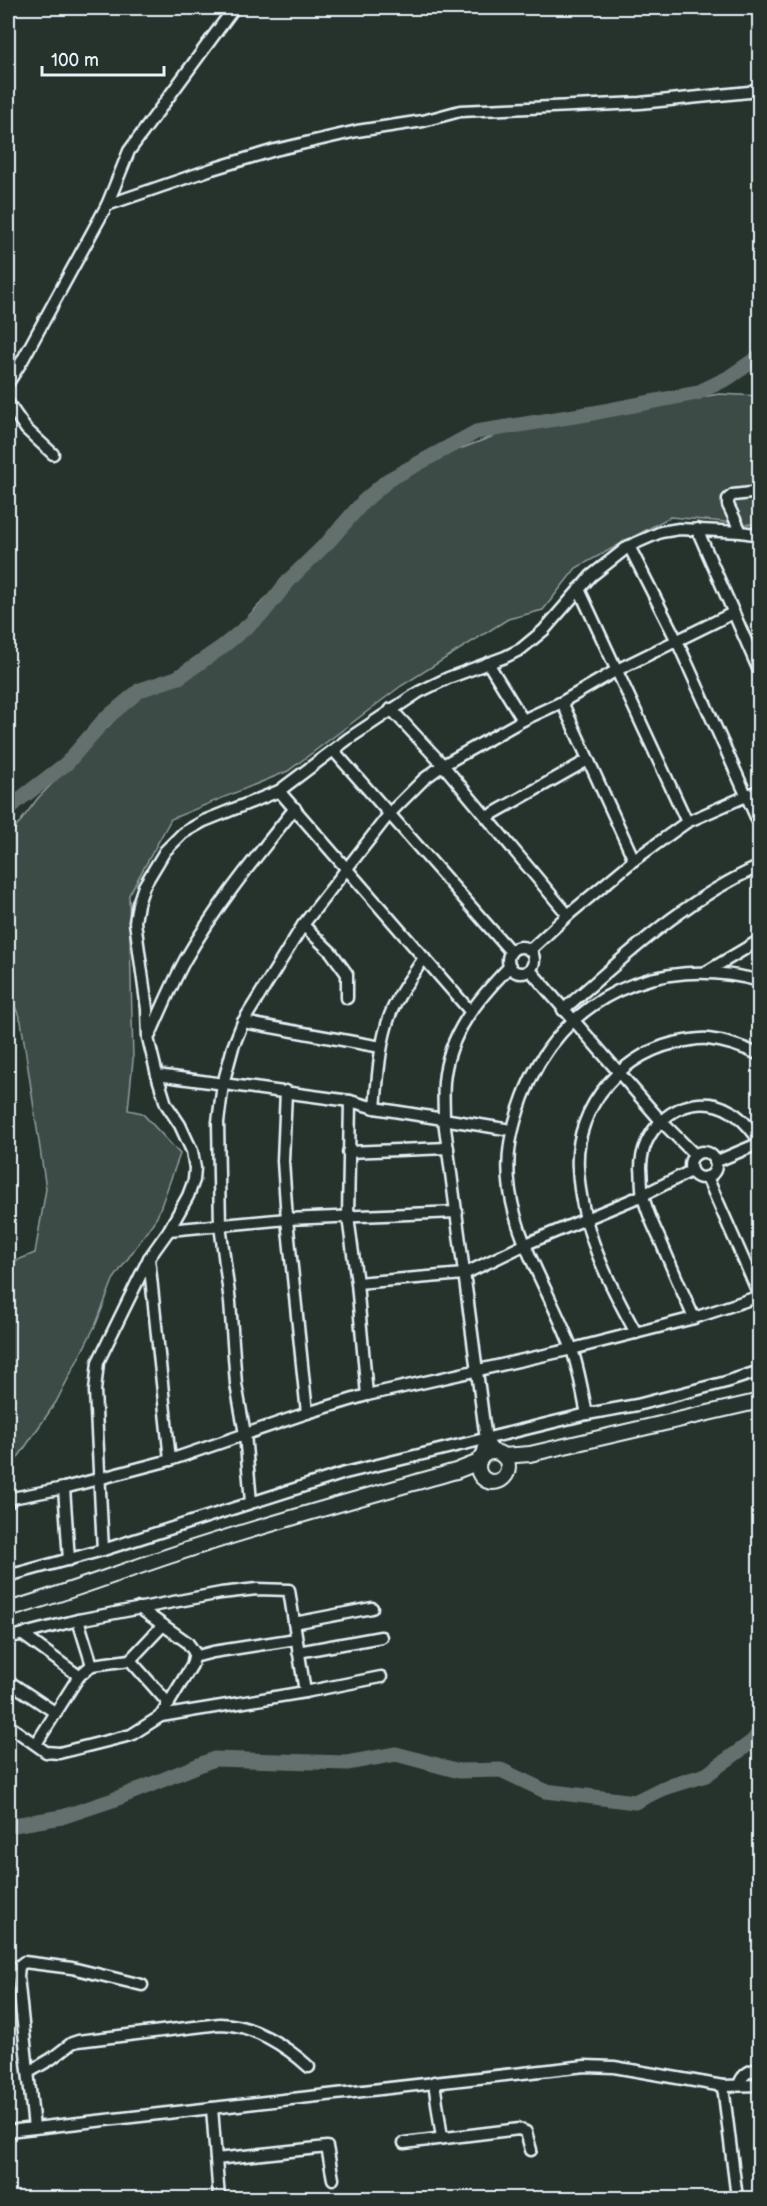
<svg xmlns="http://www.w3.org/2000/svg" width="767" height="2206" viewBox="0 0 767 2206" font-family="'Balsamiq Sans',sans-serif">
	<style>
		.green { fill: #3e4b47; stroke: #939ea0; stroke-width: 1.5 }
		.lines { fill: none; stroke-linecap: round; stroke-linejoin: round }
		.river { stroke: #636f6d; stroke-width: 15 }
		.minor-casing { stroke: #e8f1f8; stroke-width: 15 }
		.major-casing { stroke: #e8f1f8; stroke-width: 18 }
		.minor { stroke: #26332d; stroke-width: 10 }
		.major { stroke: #26332d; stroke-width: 14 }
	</style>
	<rect width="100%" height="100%" fill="#26332d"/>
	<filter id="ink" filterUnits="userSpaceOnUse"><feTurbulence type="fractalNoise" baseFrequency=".0167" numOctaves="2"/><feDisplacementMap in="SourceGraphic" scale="12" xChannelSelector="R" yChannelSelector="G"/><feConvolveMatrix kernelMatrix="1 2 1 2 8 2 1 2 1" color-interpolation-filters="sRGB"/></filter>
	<g filter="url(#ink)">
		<polygon class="green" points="719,394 759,396 759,525 670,517 576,568 543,610 508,619 401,686 288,771 171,819 129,895 133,1060 128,1110 142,1113 180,1154 157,1217 113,1280 96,1324 56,1402 8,1472 8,1264 35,1253 46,1189 21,1021 8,990 8,838 38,798 137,697 233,632 381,479 499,434"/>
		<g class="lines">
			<g class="river">
				<polyline points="8,812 16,802 67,763 104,720 140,690 179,677 222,647 262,614 290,579 329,541 363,502 388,480 476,432 593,413 697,393 728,378 760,356"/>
				<polyline points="8,1826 62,1817 113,1800 214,1759 347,1763 396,1754 459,1771 501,1770 545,1791 635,1802 661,1789 706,1775 753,1741 760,1731"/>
			</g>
			<defs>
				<g id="minor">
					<polyline points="107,205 212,169 275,150 357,131 423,121 460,111 640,103 749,92 760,87"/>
					<polyline points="8,383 22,361 107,205 129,151 234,8"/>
					<polyline points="8,403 26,429 53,454"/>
					<polyline points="697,529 760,673"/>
					<polyline points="741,532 728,505 728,499 733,495 760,492"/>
					<polyline points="629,546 677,641 760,826"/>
					<polyline points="579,589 687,822"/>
					<polyline points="488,663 523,720"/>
					<polyline points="562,702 634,860"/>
					<polyline points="391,709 443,765 568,915"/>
					<polyline points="334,751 511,952"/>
					<polyline points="279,791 470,1011"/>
					<polyline points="487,817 588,760"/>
					<polyline points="303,925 331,952 347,974 347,998"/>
					<circle cx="521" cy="960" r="13"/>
					<polyline points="530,950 568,915 634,860 687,822 760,790"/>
					<polyline points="530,970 661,1121 695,1155"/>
					<polyline points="706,972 760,940"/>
					<path d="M563,1010C626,956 683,900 760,866"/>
					<polyline points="243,1022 381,1047"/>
					<path d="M150,1035C161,1010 172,984 185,960C216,906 256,857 295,808"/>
					<polyline points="157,1075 350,1101 375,1108 511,1130"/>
					<polyline points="286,1091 283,1161 287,1219 307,1413"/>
					<polyline points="350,1101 348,1217 357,1283 367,1395"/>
					<path d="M375,1108C378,1077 379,1045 390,1015C398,994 412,976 424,958"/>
					<polyline points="348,1152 448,1148"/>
					<circle cx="703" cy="1165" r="13"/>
					<polyline points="715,1162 760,1143"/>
					<polyline points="707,1177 760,1297"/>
					<polyline points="169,1230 287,1219 457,1212"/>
					<polyline points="149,1258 170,1460"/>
					<polyline points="357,1283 464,1274 526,1244 643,1195 691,1171"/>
					<path d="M694,1318C683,1293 672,1268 661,1242C654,1227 646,1211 643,1195C641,1186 642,1176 641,1168C641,1132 673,1100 710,1104C732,1107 749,1125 760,1142"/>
					<path d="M636,1333C607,1280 581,1229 578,1168C574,1106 625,1049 685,1041C692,1040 700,1038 708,1039C726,1041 743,1047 760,1055"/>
					<path d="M587,1414C582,1392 579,1368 571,1347C552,1296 518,1246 510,1191C505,1155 511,1130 523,1097C560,997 659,953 760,981"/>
					<polyline points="486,1440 495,1452"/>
					<path d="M481,1458L486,1440L444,1120C444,1107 443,1094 444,1082C448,1034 478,999 510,966"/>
					<polyline points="64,1488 69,1560"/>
					<polyline points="251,1502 245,1434 236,1384 230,1302 220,1225 219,1176 218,1122 223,1084 233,1047 243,1022 303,925 390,813 424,779 443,765 523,720 562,702 617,670 733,613"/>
					<polyline points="8,1503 12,1498 64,1488 170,1460 307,1413 367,1395 572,1349 694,1318 760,1296"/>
					<polyline points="103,1550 95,1391 98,1362 149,1258 169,1230 188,1196 194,1180 195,1168 192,1151 180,1125 166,1104 157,1075 148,1038 147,1009 135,922 138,904 144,886 165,851 183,833 204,821 279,791 348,739 419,692 448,678 505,657 521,649 544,630 591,576 629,546 661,532 679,529 741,532 760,535"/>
					<polyline points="8,1569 15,1574 103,1550 345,1473 587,1414 637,1405 726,1382 760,1371"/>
					<polyline points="139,1608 187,1642 195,1653 192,1665 161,1716"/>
					<polyline points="78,1620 92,1665"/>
					<polyline points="294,1623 372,1608"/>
					<polyline points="23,1635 79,1676 36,1744"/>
					<polyline points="8,1638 78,1620 221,1593 257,1589 289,1590 305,1692 161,1716 131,1735 59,1753 46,1752 8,1725"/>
					<polyline points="298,1652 381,1637"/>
					<polyline points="194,1657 213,1652 296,1639"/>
					<polyline points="130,1660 169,1704"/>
					<polyline points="79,1676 92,1665 130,1660 163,1625"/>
					<polyline points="8,1681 56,1713"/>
					<polyline points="305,1692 381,1677"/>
					<path d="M29,2072L51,2059L72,2043L78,2041L220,2024C252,2024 286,2046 309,2067"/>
					<polyline points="434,2082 442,2138"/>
					<path d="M739,2085C742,2075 748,2070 760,2069"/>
					<polyline points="723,2086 737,2198"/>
					<polyline points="212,2108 219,2198"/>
					<polyline points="34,2128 18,1976 19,1966 24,1962 72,1968 142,1985"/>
					<polyline points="8,2131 585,2066 614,2067 723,2086 760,2085"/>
					<polyline points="404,2143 519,2129 526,2132 531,2150"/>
					<polyline points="216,2159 327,2147 333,2179"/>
				</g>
				<g id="major">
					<circle cx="493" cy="1467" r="15"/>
					<polyline points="503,1456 530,1454 760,1401"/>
					<path d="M8,1610C66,1593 123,1571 181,1552C272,1522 364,1497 456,1471L479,1462"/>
				</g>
			</defs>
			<use href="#minor" class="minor-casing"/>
			<use href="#major" class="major-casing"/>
			<use href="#minor" class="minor"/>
			<use href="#major" class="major"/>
		</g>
	</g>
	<rect width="767" height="2206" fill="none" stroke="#26332d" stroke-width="30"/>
	<rect x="15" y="15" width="737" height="2176" fill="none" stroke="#e8f1f8" stroke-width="2" filter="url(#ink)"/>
	<path d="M42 66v9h122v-9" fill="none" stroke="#e8f1f8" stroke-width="3"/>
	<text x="51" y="66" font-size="18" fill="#e8f1f8" stroke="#26332d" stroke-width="4.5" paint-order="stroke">100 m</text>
</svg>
